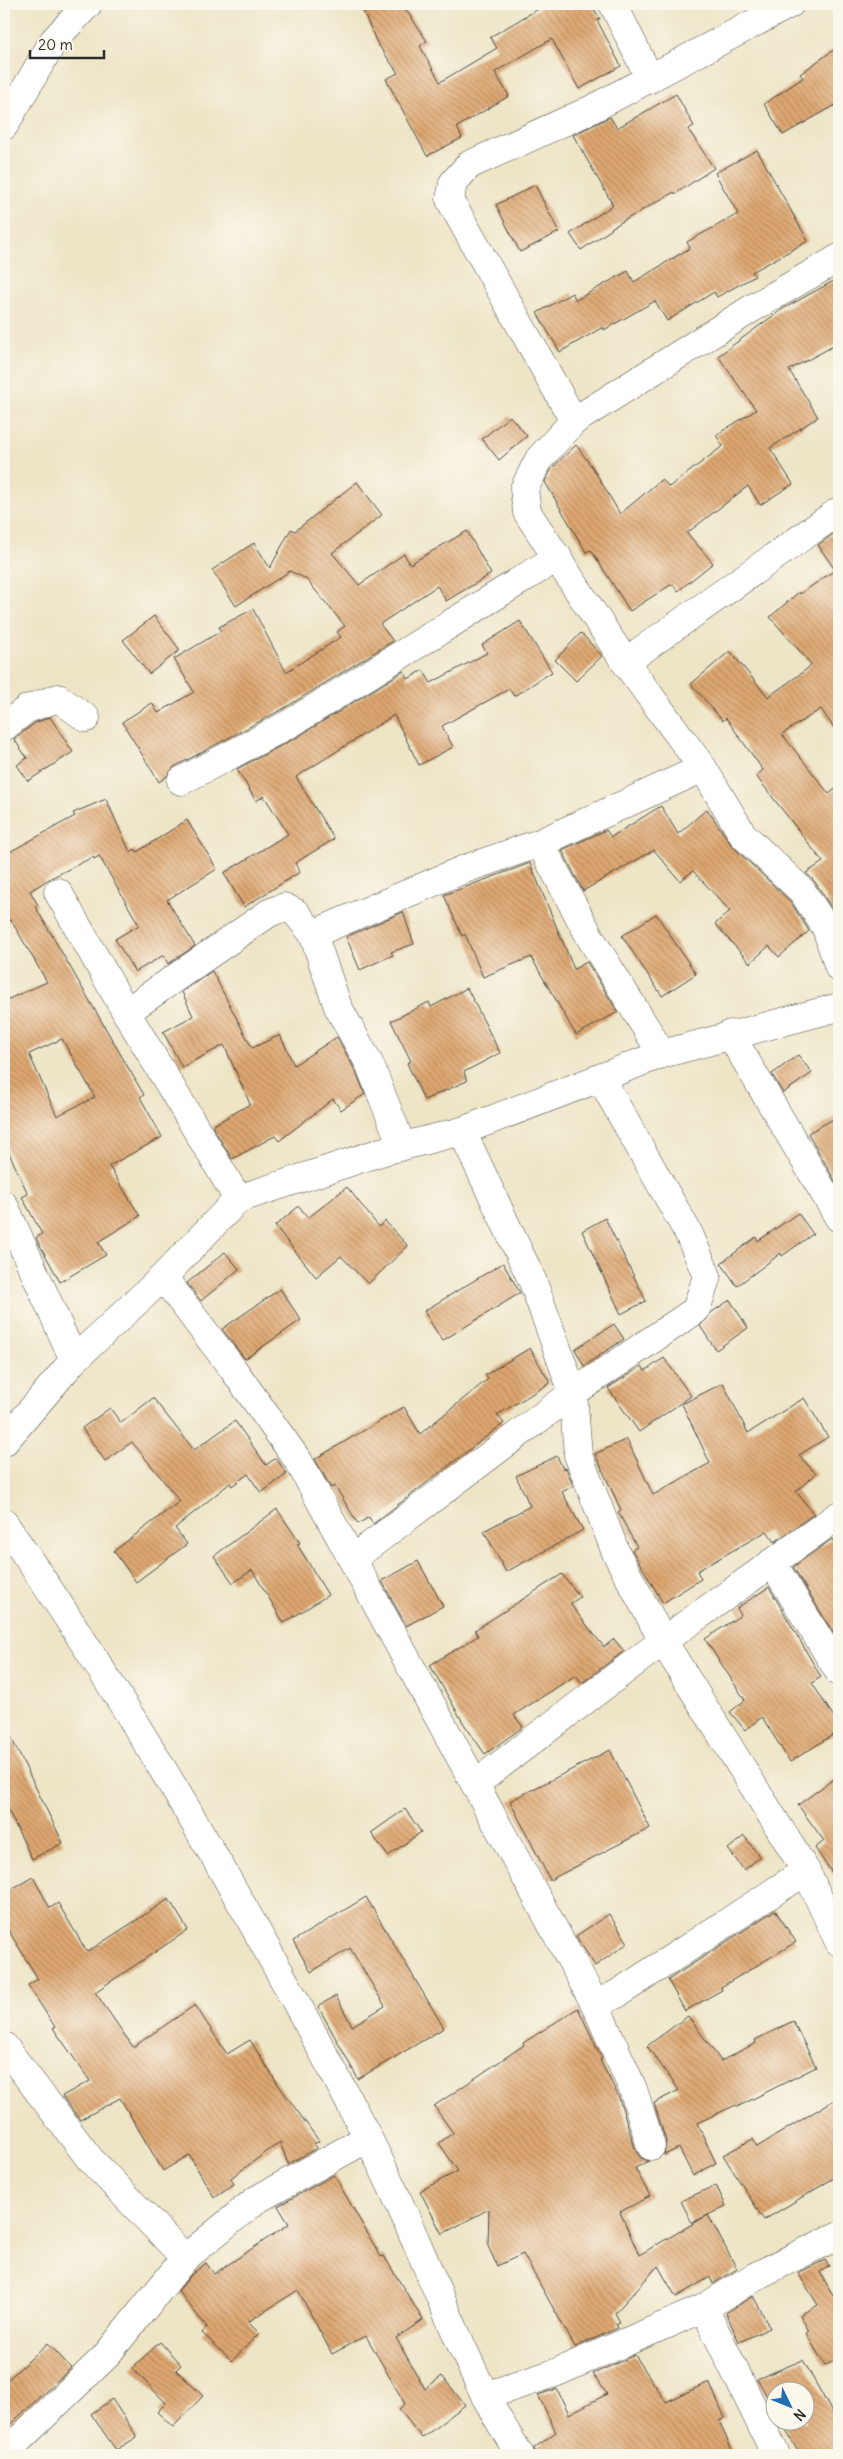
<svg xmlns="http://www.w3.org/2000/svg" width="843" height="2459" viewBox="0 0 843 2459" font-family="Delius,sans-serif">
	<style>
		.building { fill: url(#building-back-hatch); fill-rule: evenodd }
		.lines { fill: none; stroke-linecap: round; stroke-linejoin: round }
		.minor-casing { stroke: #484742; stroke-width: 29 }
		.minor { stroke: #fff; stroke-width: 28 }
	</style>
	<defs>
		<pattern id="building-back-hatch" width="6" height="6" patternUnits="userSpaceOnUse" patternTransform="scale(1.25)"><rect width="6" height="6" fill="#dea771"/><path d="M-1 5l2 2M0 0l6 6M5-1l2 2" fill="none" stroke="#b4885d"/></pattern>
	</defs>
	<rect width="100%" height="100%" fill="#fbf7ec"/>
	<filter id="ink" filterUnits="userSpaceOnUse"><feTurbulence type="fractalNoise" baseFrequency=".02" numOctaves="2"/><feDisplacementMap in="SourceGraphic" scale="10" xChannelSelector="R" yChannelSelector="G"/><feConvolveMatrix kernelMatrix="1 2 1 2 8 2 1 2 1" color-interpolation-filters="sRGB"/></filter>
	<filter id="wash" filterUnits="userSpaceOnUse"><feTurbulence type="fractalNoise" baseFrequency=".0096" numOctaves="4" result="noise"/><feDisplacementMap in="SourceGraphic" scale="20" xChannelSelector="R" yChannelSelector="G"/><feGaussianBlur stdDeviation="1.12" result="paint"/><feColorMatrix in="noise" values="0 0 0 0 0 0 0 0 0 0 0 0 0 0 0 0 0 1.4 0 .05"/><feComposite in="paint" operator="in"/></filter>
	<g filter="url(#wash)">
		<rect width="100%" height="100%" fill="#ede5c6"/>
		<g id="blocks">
			<g class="building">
				<polygon points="360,4 402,4 427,41 420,46 440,82 497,48 490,37 547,4 591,4 600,19 597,20 621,66 579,89 552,39 495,72 509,96 457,127 462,138 427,156 386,79 398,73 377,43"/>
				<polygon points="839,46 839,103 783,135 764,104 803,78 800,74"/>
				<polygon points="676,94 694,126 688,129 714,168 675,194 674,192 611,228 612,229 581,250 570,234 613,205 573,135 610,117 617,128"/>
				<polygon points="757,150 808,241 752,272 755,276 717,297 714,292 667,321 655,301 604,330 603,327 560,352 537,313 572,293 576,300 628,271 634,282 690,248 687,242 738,214 715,173"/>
				<polygon points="535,185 559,232 520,252 496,205"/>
				<polygon points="839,278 839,343 789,370 818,417 770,448 793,484 760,505 748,486 687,533 713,563 678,591 672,584 630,611 591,550 586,552 545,482 552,468 576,445 593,468 620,514 662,479 669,487 723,446 716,435 756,410 718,356 781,310"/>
				<polygon points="510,416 527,436 499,460 482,439"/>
				<polygon points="357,482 382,515 332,553 359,585 404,554 410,564 467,531 491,574 446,601 437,586 380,624 393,641 283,709 174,767 166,777 159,782 122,722 152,703 158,713 194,692 174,659 221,631 219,627 253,609 286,672 341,637 337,632 345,626 306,579 290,571 236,606 212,570 254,543 270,568 291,529 295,531"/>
				<polygon points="839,530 839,735 821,709 782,734 829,794 839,786 839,904 833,910 815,882 806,873 823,862 756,776 763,770 726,718 723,721 691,684 730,651 768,697 807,669 811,664 770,617 799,592 800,594 835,570 818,545"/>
				<polygon points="154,616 180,650 149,674 123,640"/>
				<polygon points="520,621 552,672 514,696 509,689 442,726 453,747 419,765 394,715 296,777 334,839 295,863 300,872 244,907 224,873 288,834 264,796 256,801 237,769 299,736 404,671 408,679 423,670 431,683 487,653 482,645"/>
				<polygon points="581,633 602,656 576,681 555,660"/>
				<polygon points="50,717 73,752 28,781 17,765 27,758 14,739 35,723"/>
				<path d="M106,799L130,852L135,849L137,852L187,820L217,869L167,900L195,946L168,964L164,955L135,972L115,939L139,925L99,856L94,859L93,857L51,878L30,891L38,905L35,906L144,1095L140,1097L162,1137L109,1166L140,1216L98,1242L106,1255L60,1282L36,1238L42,1234L22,1197L28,1194L4,1142V1001L47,982L11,920L4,924V855L75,816L73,813ZM62,1039L95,1097L57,1116L29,1054Z"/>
				<polygon points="661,806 678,834 707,809 732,846 790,901 809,931 779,957 769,946 750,963 715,924 730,911 693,871 680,881 654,850 583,891 562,850 606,830 611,837"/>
				<polygon points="530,863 574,969 587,962 618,1012 576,1035 531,957 483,977 465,934 462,936 444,895"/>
				<polygon points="403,912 414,944 391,952 393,955 360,970 346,937"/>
				<polygon points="656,914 696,974 662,996 622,936"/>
				<polygon points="212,971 252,1048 280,1035 294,1065 337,1037 355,1070 365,1094 341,1110 333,1099 279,1141 275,1136 232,1159 212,1126 250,1104 224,1045 182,1067 163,1032 193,1016 182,992"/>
				<polygon points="467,988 500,1053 464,1072 467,1081 424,1100 407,1063 411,1061 391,1021 429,1002 431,1007"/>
				<polygon points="798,1055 812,1073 783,1093 772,1074"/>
				<polygon points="839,1116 839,1188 808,1133"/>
				<polygon points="347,1187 379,1227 385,1221 408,1246 368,1284 341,1256 316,1277 275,1226 299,1206 308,1218"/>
				<polygon points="798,1213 813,1234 782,1256 781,1253 737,1286 721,1263 756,1237 758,1241"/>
				<polygon points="605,1218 646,1301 621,1314 582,1231"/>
				<polygon points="225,1252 239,1269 201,1301 187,1283"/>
				<polygon points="503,1263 520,1293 442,1341 424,1311"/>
				<polygon points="280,1289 301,1320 245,1359 222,1329"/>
				<polygon points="730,1300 748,1328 716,1350 700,1326 712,1312"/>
				<polygon points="614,1324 624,1339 584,1366 575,1349"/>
				<polygon points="530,1348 550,1383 497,1415 504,1423 373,1524 369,1517 358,1524 335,1486 331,1488 315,1459 404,1407 420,1434 488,1379 485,1375"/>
				<polygon points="664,1358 691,1396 639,1432 608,1388 642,1366 645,1371"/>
				<polygon points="723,1383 748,1433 804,1398 828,1437 799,1455 816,1474 796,1491 814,1514 775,1542 767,1531 697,1571 701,1579 663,1603 632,1550 637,1547 618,1512 621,1510 595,1454 627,1439 653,1495 710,1463 682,1404"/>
				<polygon points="153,1398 194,1450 235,1421 266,1465 276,1458 287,1474 261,1493 248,1474 232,1486 230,1483 175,1528 187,1544 136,1582 114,1551 180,1501 132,1442 105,1461 82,1428 110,1408 121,1423"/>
				<polygon points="557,1456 563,1469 566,1468 573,1486 562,1492 583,1530 506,1572 484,1531 530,1506 516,1476"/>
				<polygon points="277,1509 300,1543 297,1544 328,1595 284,1623 252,1570 233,1583 214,1556"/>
				<polygon points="832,1539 839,1549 839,1632 834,1634 793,1567"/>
				<polygon points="418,1561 443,1606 406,1626 382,1581"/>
				<polygon points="562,1574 580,1597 570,1604 604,1647 614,1639 624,1651 582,1683 576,1675 514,1715 523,1727 485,1754 464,1724 430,1665 478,1636 475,1630"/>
				<polygon points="769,1587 821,1677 812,1683 839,1725 839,1731 790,1762 762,1717 745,1730 730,1712 745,1700 705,1639 741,1615 737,1608"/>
				<polygon points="4,1723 63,1843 32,1859 4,1802"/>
				<polygon points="610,1750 650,1828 550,1880 510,1801"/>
				<polygon points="839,1775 839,1883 815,1848 824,1841 798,1805"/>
				<polygon points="405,1809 421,1832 388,1856 371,1833"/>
				<polygon points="744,1836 760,1857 744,1870 728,1849"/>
				<polygon points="33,1877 50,1908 58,1903 87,1952 169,1899 188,1930 95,1992 133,2047 195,2005 227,2054 250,2040 275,2080 319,2141 314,2144 317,2148 288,2164 280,2142 231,2178 234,2184 214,2197 189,2155 163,2171 120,2098 80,2120 62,2096 90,2081 53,2028 55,2027 28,1985 38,1979 4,1923 4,1893"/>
				<polygon points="366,1897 444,2028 358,2079 318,2006 336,1996 352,2026 385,2006 350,1948 311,1972 293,1941"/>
				<polygon points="775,1910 796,1942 721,1987 722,1990 685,2011 668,1980"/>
				<polygon points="609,1914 628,1943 595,1966 576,1936"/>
				<polygon points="578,2008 602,2059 600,2060 618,2095 636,2151 641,2158 649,2161 635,2168 650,2196 620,2212 639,2255 708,2215 737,2269 713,2284 710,2277 676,2297 658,2266 615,2313 620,2322 616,2324 618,2328 575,2347 523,2254 497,2266 488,2246 489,2209 442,2234 420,2191 458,2171 439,2143 453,2133 434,2106 524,2045 523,2043"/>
				<polygon points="688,2016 721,2061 756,2043 755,2040 793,2021 816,2067 737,2107 736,2105 697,2123 716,2163 693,2176 679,2148 664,2155 666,2141 654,2103 679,2090 647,2046"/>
				<polygon points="839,2097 839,2175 764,2220 723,2155 753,2139 757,2147"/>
				<polygon points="334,2175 381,2257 384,2256 423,2320 396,2338 425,2389 442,2376 465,2405 422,2438 399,2409 405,2404 366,2336 332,2354 298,2290 248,2322 259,2333 232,2361 202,2333 207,2327 178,2291 191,2275 206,2263 214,2274 289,2224 278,2206"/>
				<polygon points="716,2185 726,2206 692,2223 681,2201"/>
				<polygon points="825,2260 829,2266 820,2272 839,2306 839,2358 825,2366 806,2333 809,2331 800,2315 818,2305 798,2273"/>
				<polygon points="753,2296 770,2328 739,2342 726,2313"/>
				<polygon points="160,2342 181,2365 176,2370 203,2396 173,2427 157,2412 166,2403 132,2368"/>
				<polygon points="48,2343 71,2368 4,2430 4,2383"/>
				<polygon points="635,2355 666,2402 709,2382 725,2418 719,2421 734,2455 536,2455 534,2448 556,2432 538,2395 557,2389 569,2414 607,2394 593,2374"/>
				<polygon points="803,2360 839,2425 839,2455 800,2455 781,2422 806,2422 806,2392 776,2392 776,2412 757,2379"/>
				<polygon points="112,2399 137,2437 116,2450 91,2414"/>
			</g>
		</g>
	</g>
	<g filter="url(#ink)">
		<use href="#blocks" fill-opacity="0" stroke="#484742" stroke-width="1"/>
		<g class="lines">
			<defs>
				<g id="minor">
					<polyline points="613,4 650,79"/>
					<polyline points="4,126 54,40 88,4"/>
					<polyline points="839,258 751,309 574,421 539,459 524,489 527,512 625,662 703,768 743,835 802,891 826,928 839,968"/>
					<polyline points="574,421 450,200 453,183 469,165 588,111 790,4"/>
					<polyline points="625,662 839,511"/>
					<polyline points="4,727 27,709 58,698 86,718"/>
					<polyline points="181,781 291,723 558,557"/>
					<polyline points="58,892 126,1012 269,913 284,907 296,913 313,934 462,870 540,843"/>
					<polyline points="313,934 338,1007 369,1063 402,1146"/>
					<polyline points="126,1012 238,1199"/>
					<polyline points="730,1034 839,1218"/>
					<polyline points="662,1054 590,937 540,843 703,768"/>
					<polyline points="462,1131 533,1282 573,1393 578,1455 616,1553 663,1641 806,1871 839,1942"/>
					<polyline points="4,1205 74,1360"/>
					<polyline points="163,1277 233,1369 299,1462 595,2004 617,1994 806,1871"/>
					<polyline points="4,1442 74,1360 163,1277 238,1199 384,1151 462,1131 662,1054 839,1007"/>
					<path d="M4,1523C139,1718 258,1925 367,2136C411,2220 442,2310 485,2395C495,2416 508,2435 520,2455"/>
					<polyline points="352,1559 573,1393 696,1310 707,1276 689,1234 601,1079"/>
					<polyline points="772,1562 839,1672"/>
					<polyline points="475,1784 663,1641 839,1515"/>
					<polyline points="595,2004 633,2089 651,2146"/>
					<polyline points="4,2046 90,2159 185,2258"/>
					<polyline points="704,2308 776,2455"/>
					<polyline points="485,2396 555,2373 704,2308 754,2277 839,2235"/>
					<polyline points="4,2454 104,2358 185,2258 256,2200 368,2138"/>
				</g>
			</defs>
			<use href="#minor" class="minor-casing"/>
			<use href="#minor" class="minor"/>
		</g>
	</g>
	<rect width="843" height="2459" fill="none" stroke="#fbf7ec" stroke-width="20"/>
	<g transform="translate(790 2406) rotate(133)"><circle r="24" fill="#fbf7ec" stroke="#a8a59f"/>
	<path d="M0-4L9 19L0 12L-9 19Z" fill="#1f6fb2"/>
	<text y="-8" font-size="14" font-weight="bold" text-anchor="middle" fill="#2b2b2b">N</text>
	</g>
	<path d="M30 50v8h74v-8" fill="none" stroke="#2b2b2b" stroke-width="2.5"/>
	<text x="38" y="50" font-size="15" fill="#2b2b2b" stroke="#fbf7ec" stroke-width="4" paint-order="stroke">20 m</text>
</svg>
